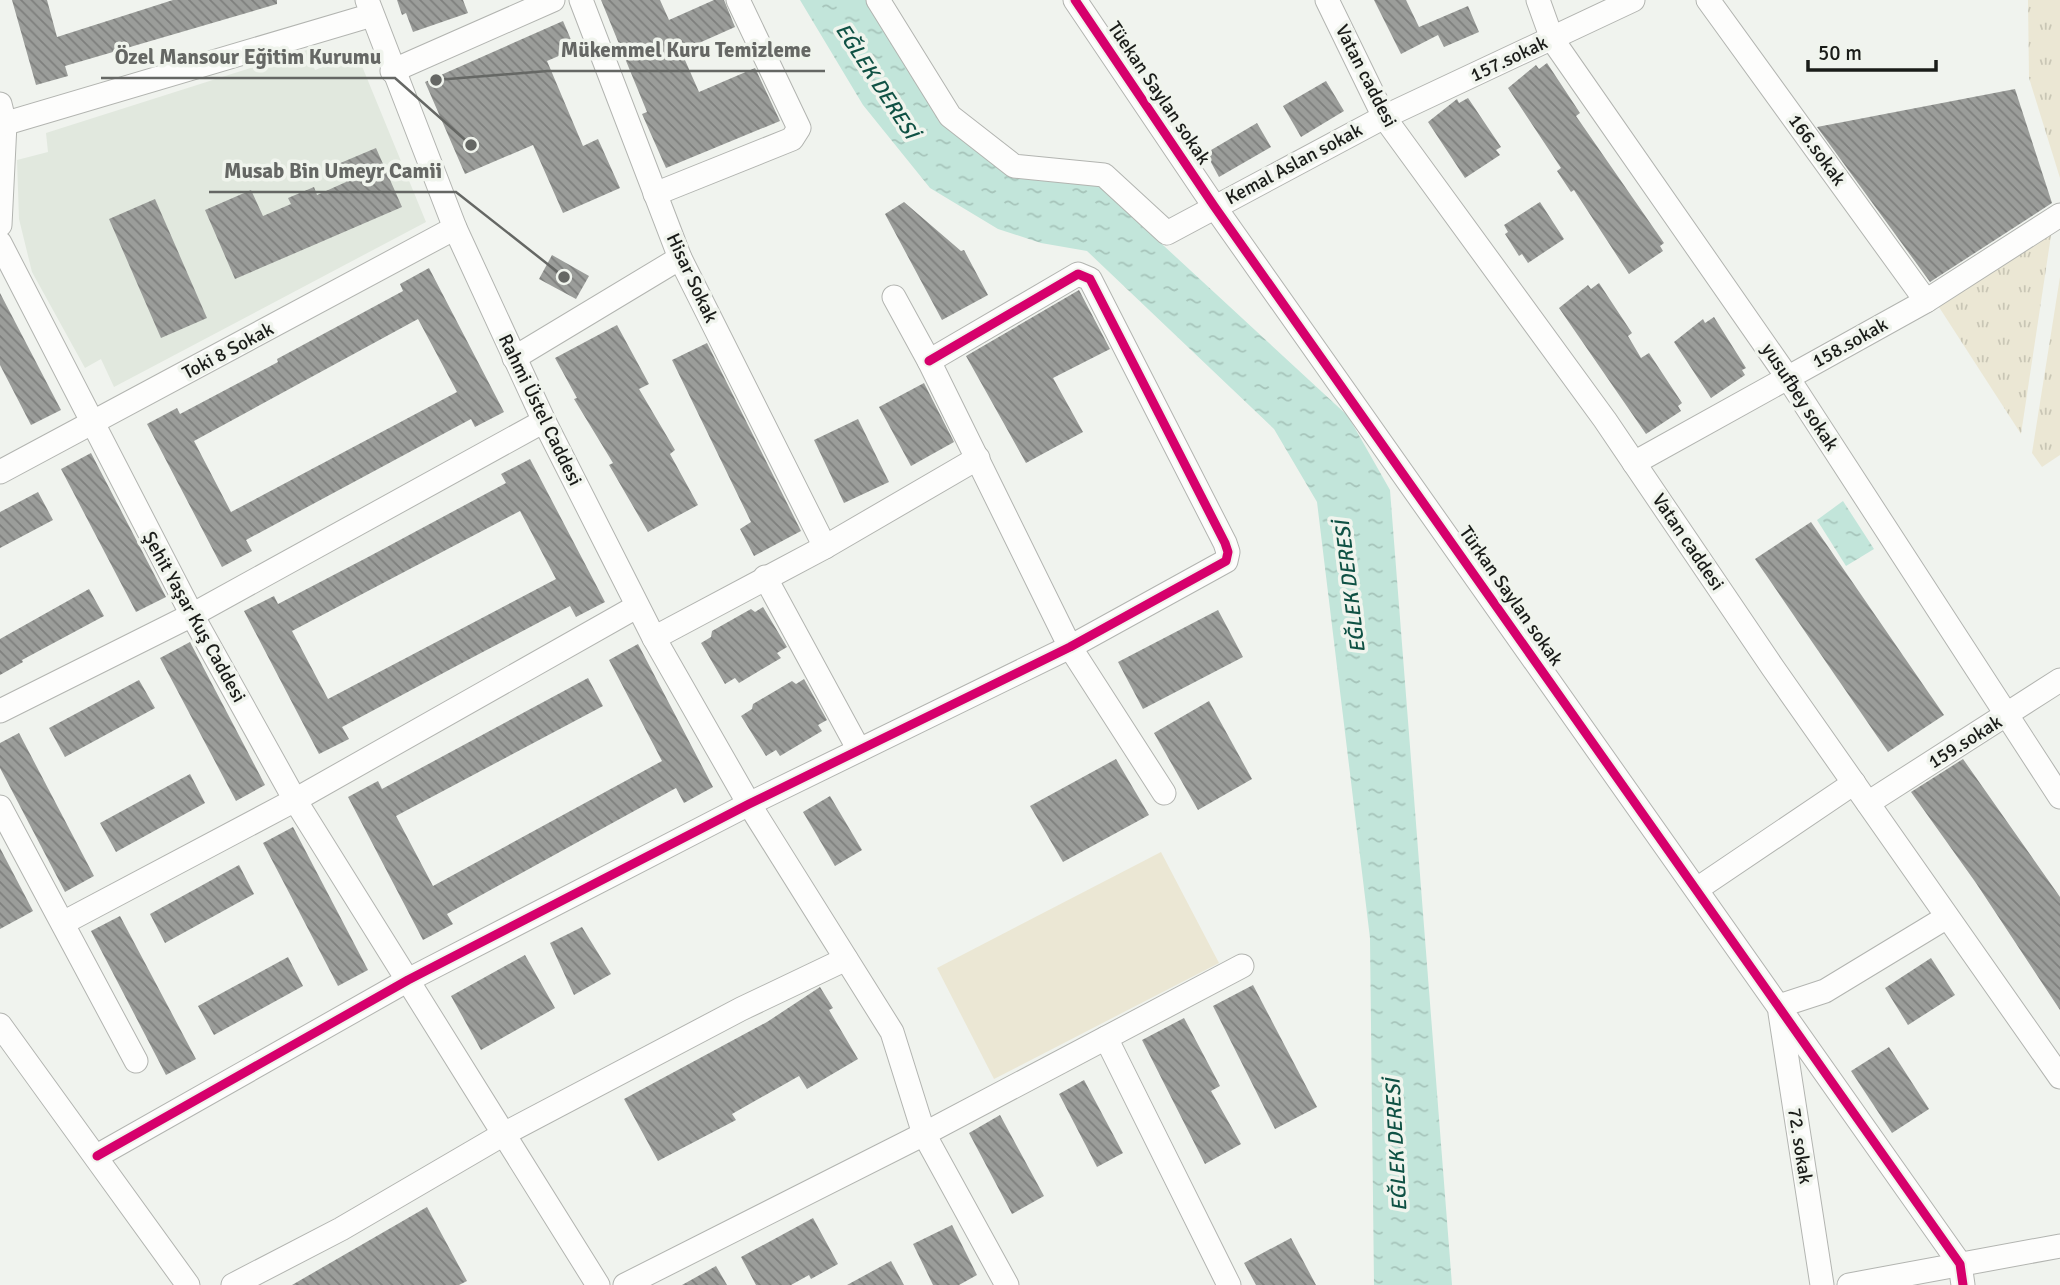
<svg xmlns="http://www.w3.org/2000/svg" width="2060" height="1285" viewBox="0 0 2060 1285" font-family="Signika,sans-serif">
	<style>
		.built { fill: #e1e8de }
		.grass { fill: url(#grass-tufts) }
		.pitch { fill: #ebe7d4 }
		.water { fill: url(#water-ripples) }
		.building { fill: url(#building-back-hatch); fill-rule: evenodd }
		.lines { fill: none; stroke-linecap: round; stroke-linejoin: round }
		.minor-casing { stroke: #b2b4b0; stroke-width: 25 }
		.minor { stroke: #fdfdfc; stroke-width: 23 }
		.cycleway-casing { stroke: #f0f4ed; stroke-width: 13 }
		.cycleway { stroke: #d6006c; stroke-width: 9 }
		.labels { text-anchor: middle; dominant-baseline: central; stroke-width: 7; stroke-linejoin: round; paint-order: stroke }
		.street-label { font-size: 19px; fill: #1a1c19; stroke: #f0f4ed }
		.water-label { font-size: 21px; font-style: italic; fill: #0f5144; stroke: #f0f4ed }
		.leader { fill: none; stroke: #656764; stroke-width: 2.5 }
		.callout-dot { fill: #656764; stroke: #f0f4ed; stroke-width: 2.5 }
		.callout-label { font-size: 21px; text-anchor: middle; font-weight: bold; fill: #656764; stroke: #f0f4ed; stroke-width: 7; stroke-linejoin: round; paint-order: stroke }
	</style>
	<defs>
		<pattern id="grass-tufts" width="24" height="20" patternUnits="userSpaceOnUse" patternTransform="scale(1.75)"><rect width="24" height="20" fill="#ebe7d4"/><path d="M3 7l-1-3M5 7V3M7 7l1-3M15 17l-1-3M17 17v-4M19 17l1-3" fill="none" stroke="#c9c6b5"/></pattern>
		<pattern id="water-ripples" width="26" height="14" patternUnits="userSpaceOnUse" patternTransform="scale(1.75)"><rect width="26" height="14" fill="#c2e5da"/><path d="M2 4q2-2 4 0t4 0M15 11q2-2 4 0t4 0" fill="none" stroke="#a6c4ba"/></pattern>
		<pattern id="building-back-hatch" width="6" height="6" patternUnits="userSpaceOnUse" patternTransform="scale(1.75)"><rect width="6" height="6" fill="#9b9d9a"/><path d="M-1 5l2 2M0 0l6 6M5-1l2 2" fill="none" stroke="#7e7f7d"/></pattern>
	</defs>
	<rect width="100%" height="100%" fill="#f0f3ee"/>
	<polygon class="built" points="307,50 315,70 357,54 426,222 114,387 101,359 85,368 32,272 19,219 17,160 48,152 46,133"/>
	<g class="grass">
		<polygon points="2028,0 2060,0 2060,178 2029,78"/>
		<polygon points="2052,229 2021,434 1937,304"/>
		<polygon points="2060,277 2060,455 2042,467 2032,453"/>
	</g>
	<polygon class="pitch" points="1161,852 1219,963 994,1079 937,968"/>
	<g class="water">
		<polygon points="800,0 869,0 953,131 1098,185 1348,416 1390,490 1452,1285 1374,1285 1370,938 1317,502 1274,429 1087,251 1041,243 998,229 930,188 863,105"/>
		<polygon points="1843,501 1874,549 1846,566 1817,520"/>
	</g>
	<g class="building">
		<polygon points="12,0 47,0 57,37 173,0 277,0 277,4 65,66 68,76 36,85"/>
		<polygon points="397,0 463,0 468,13 413,32 406,13 402,15"/>
		<polygon points="601,0 660,0 669,20 714,0 724,0 735,27 681,51 699,92 755,68 780,121 666,168 642,114 647,112"/>
		<polygon points="1374,0 1406,0 1419,27 1468,6 1479,32 1444,47 1438,35 1401,54"/>
		<polygon points="563,21 575,49 547,61 583,146 598,139 620,188 563,213 533,145 465,174 425,82"/>
		<polygon points="1547,63 1580,113 1576,116 1664,243 1660,246 1663,251 1629,274 1574,190 1571,192 1557,171 1561,168 1508,88 1536,65 1539,69"/>
		<polygon points="1326,81 1344,111 1301,137 1283,106"/>
		<polygon points="2015,89 2052,203 1930,282 1817,127"/>
		<polygon points="1468,98 1501,147 1496,150 1500,155 1465,178 1428,122 1457,99 1459,103"/>
		<polygon points="1257,123 1271,147 1219,177 1206,153"/>
		<polygon points="376,148 402,207 235,279 205,210 251,190 263,216 291,204 288,198 314,187 317,195 346,182 338,164"/>
		<polygon points="155,199 207,318 161,338 109,219"/>
		<polygon points="904,202 961,251 964,250 988,295 942,320 885,214"/>
		<polygon points="1540,202 1564,239 1528,263 1522,254 1519,256 1505,234 1508,232 1504,225"/>
		<polygon points="552,255 589,276 576,299 539,279"/>
		<path d="M429,268L504,412L475,427L471,419L246,540L252,551L222,567L147,424L177,408L180,414L278,362L277,359L403,291L400,284ZM418,319L457,392L231,512L194,441Z"/>
		<polygon points="1599,283 1632,333 1628,336 1641,358 1649,353 1682,403 1678,406 1681,411 1646,434 1559,308 1588,285 1591,289"/>
		<polygon points="1079,290 1110,349 1053,378 1083,432 1026,463 966,356"/>
		<polygon points="0,293 61,410 31,425 0,365"/>
		<polygon points="1714,317 1746,368 1742,370 1745,375 1711,398 1674,342 1703,319 1705,323"/>
		<polygon points="617,325 649,384 639,389 675,450 670,454 698,505 648,532 609,465 613,463 574,399 577,398 555,358"/>
		<polygon points="707,343 801,531 754,556 740,529 751,522 672,360"/>
		<polygon points="924,383 954,442 911,466 879,407"/>
		<polygon points="858,419 889,482 844,503 814,440"/>
		<polygon points="91,453 166,597 136,612 61,469"/>
		<path d="M530,459L605,602L576,617L570,606L479,654L342,727L349,739L319,754L244,611L274,596L278,604L370,556L506,483L501,474ZM520,511L556,579L328,699L292,631Z"/>
		<polygon points="38,492 53,520 0,548 0,512"/>
		<polygon points="1811,522 1944,715 1888,752 1755,559"/>
		<polygon points="89,589 104,616 22,660 23,662 0,675 0,639"/>
		<polygon points="763,607 787,647 777,653 781,658 739,683 735,678 725,684 701,643 711,637 712,631 751,609 755,612"/>
		<polygon points="1218,610 1243,657 1143,709 1118,662"/>
		<polygon points="190,642 265,785 236,801 160,658"/>
		<polygon points="638,644 713,787 684,803 676,788 447,914 453,924 423,940 348,797 378,781 382,789 588,678 603,706 396,816 433,886 662,761 609,660"/>
		<polygon points="804,679 827,720 818,725 822,731 780,756 776,750 766,756 741,716 752,709 753,704 792,681 796,684"/>
		<polygon points="139,680 155,708 65,757 49,728"/>
		<polygon points="1209,701 1252,779 1198,810 1154,733"/>
		<polygon points="19,733 94,876 65,892 0,768 0,743"/>
		<polygon points="1116,759 1149,815 1063,862 1030,806"/>
		<polygon points="1963,759 2060,897 2060,1010 1976,883 1911,792"/>
		<polygon points="190,774 205,803 116,852 100,823"/>
		<polygon points="830,796 862,850 835,866 803,812"/>
		<polygon points="293,827 368,970 338,986 263,843"/>
		<polygon points="0,848 33,911 0,929"/>
		<polygon points="239,865 254,894 165,943 150,914"/>
		<polygon points="120,916 196,1059 166,1075 91,931"/>
		<polygon points="582,927 611,974 574,995 550,943"/>
		<polygon points="525,955 555,1008 481,1050 451,996"/>
		<polygon points="288,957 303,986 214,1035 198,1006"/>
		<polygon points="1931,958 1955,995 1908,1025 1885,988"/>
		<polygon points="1253,985 1317,1107 1275,1129 1213,1006"/>
		<polygon points="820,987 833,1008 829,1010 858,1059 807,1089 799,1076 732,1114 736,1120 658,1161 624,1099 767,1022"/>
		<polygon points="1184,1018 1220,1086 1211,1091 1241,1144 1205,1164 1142,1040"/>
		<polygon points="1889,1047 1929,1109 1892,1133 1851,1071"/>
		<polygon points="1084,1080 1123,1153 1097,1167 1059,1094"/>
		<polygon points="1000,1115 1044,1196 1012,1214 969,1133"/>
		<polygon points="427,1207 467,1281 459,1285 292,1285"/>
		<polygon points="813,1218 838,1264 811,1279 809,1275 791,1285 756,1285 741,1257"/>
		<polygon points="952,1225 977,1275 959,1285 933,1285 913,1244"/>
		<polygon points="1291,1238 1316,1285 1256,1285 1244,1263"/>
		<polygon points="891,1261 904,1285 847,1285"/>
		<polygon points="716,1266 727,1285 682,1285"/>
	</g>
	<g class="lines">
		<defs>
			<g id="minor">
				<polyline points="367,0 455,228 544,421 654,638 749,804 892,1032 924,1134 1007,1285"/>
				<polyline points="581,0 680,258 825,547"/>
				<polyline points="878,0 950,116 1014,166 1104,175 1167,233 1384,117 1633,0"/>
				<polyline points="1075,0 1214,206 1960,1264 1963,1285"/>
				<polyline points="1327,0 1384,117 1605,420 1773,668 2060,1077"/>
				<polyline points="1538,0 1552,39 1788,378 2060,797"/>
				<polyline points="1708,0 1926,301"/>
				<polyline points="392,71 553,0"/>
				<polyline points="0,104 5,124 0,225"/>
				<polyline points="0,125 372,15"/>
				<polyline points="655,194 792,139 799,128 738,0"/>
				<polyline points="0,243 192,615 295,800 598,1285"/>
				<polyline points="894,297 929,361 1070,647 1164,793"/>
				<polyline points="514,358 680,258"/>
				<polyline points="1634,463 1926,301 2060,215"/>
				<polyline points="0,472 455,228"/>
				<polyline points="765,577 859,750"/>
				<polyline points="654,638 825,547 978,458"/>
				<polyline points="0,711 192,615 544,421"/>
				<polyline points="1868,803 2060,680"/>
				<polyline points="0,807 136,1061"/>
				<polyline points="1697,889 1854,783"/>
				<polyline points="63,923 295,800 636,607"/>
				<polyline points="1779,1006 1825,991 1947,917"/>
				<polyline points="1780,1013 1822,1285"/>
				<polyline points="0,1025 188,1285"/>
				<polyline points="1106,1038 1229,1285"/>
				<polyline points="97,1156 408,980 749,804 1070,647 1226,561 1228,552 1225,543 1090,279 1078,274 929,361"/>
				<polyline points="233,1285 341,1229 502,1135 741,1009 846,959"/>
				<polyline points="625,1285 924,1134 1242,966"/>
				<polyline points="1849,1285 2060,1246"/>
			</g>
		</defs>
		<use href="#minor" class="minor-casing"/>
		<use href="#minor" class="minor"/>
		<defs>
			<g id="cycleway">
				<polyline points="1075,0 1214,206 1960,1264 1963,1285"/>
				<polyline points="97,1156 408,980 749,804 1070,647 1226,561 1228,552 1225,543 1090,279 1078,274 929,361"/>
			</g>
		</defs>
		<use href="#cycleway" class="cycleway-casing"/>
		<use href="#cycleway" class="cycleway"/>
	</g>
	<g class="labels">
		<g class="street-label">
			<text transform="translate(1509 59) rotate(-25)">157.sokak</text>
			<text transform="translate(1366 76) rotate(63)">Vatan caddesi</text>
			<text transform="translate(1159 93) rotate(56)">Tüekan Saylan sokak</text>
			<text transform="translate(1817 150) rotate(54)">166.sokak</text>
			<text transform="translate(1294 164) rotate(-28)">Kemal Aslan sokak</text>
			<text transform="translate(692 278) rotate(65)">Hisar Sokak</text>
			<text transform="translate(1850 343) rotate(-29)">158.sokak</text>
			<text transform="translate(228 351) rotate(-28)">Toki 8 Sokak</text>
			<text transform="translate(1800 397) rotate(57)">yusufbey sokak</text>
			<text transform="translate(540 410) rotate(64)">Rahmi Üstel Caddesi</text>
			<text transform="translate(1688 542) rotate(56)">Vatan caddesi</text>
			<text transform="translate(1511 596) rotate(55)">Türkan Saylan sokak</text>
			<text transform="translate(194 617) rotate(61)">Şehit Yaşar Kuş Caddesi</text>
			<text transform="translate(1965 742) rotate(-32)">159.sokak</text>
			<text transform="translate(1800 1146) rotate(81)">72. sokak</text>
		</g>
		<g class="water-label">
			<text transform="translate(877 81) rotate(57)">EĞLEK DERESİ</text>
			<text transform="translate(1350 587) rotate(-97)">EĞLEK DERESİ</text>
			<text transform="translate(1396 1145) rotate(-93)">EĞLEK DERESİ</text>
		</g>
	</g>
	<path class="leader" d="M436 80L547 71H825M471 145L395 78H101M564 277L456 192H209"/>
	<g class="callout-dot">
		<circle cx="436" cy="80" r="7"/>
		<circle cx="471" cy="145" r="7"/>
		<circle cx="564" cy="277" r="7"/>
	</g>
	<g class="callout-label">
		<text x="686" y="57">Mükemmel Kuru Temizleme</text>
		<text x="248" y="64">Özel Mansour Eğitim Kurumu</text>
		<text x="333" y="178">Musab Bin Umeyr Camii</text>
	</g>
	<path d="M1808 60v10h128v-10" fill="none" stroke="#1a1c19" stroke-width="3.5"/>
	<text x="1818" y="60" font-size="21" fill="#1a1c19" stroke="#f0f4ed" stroke-width="5" paint-order="stroke">50 m</text>
</svg>
